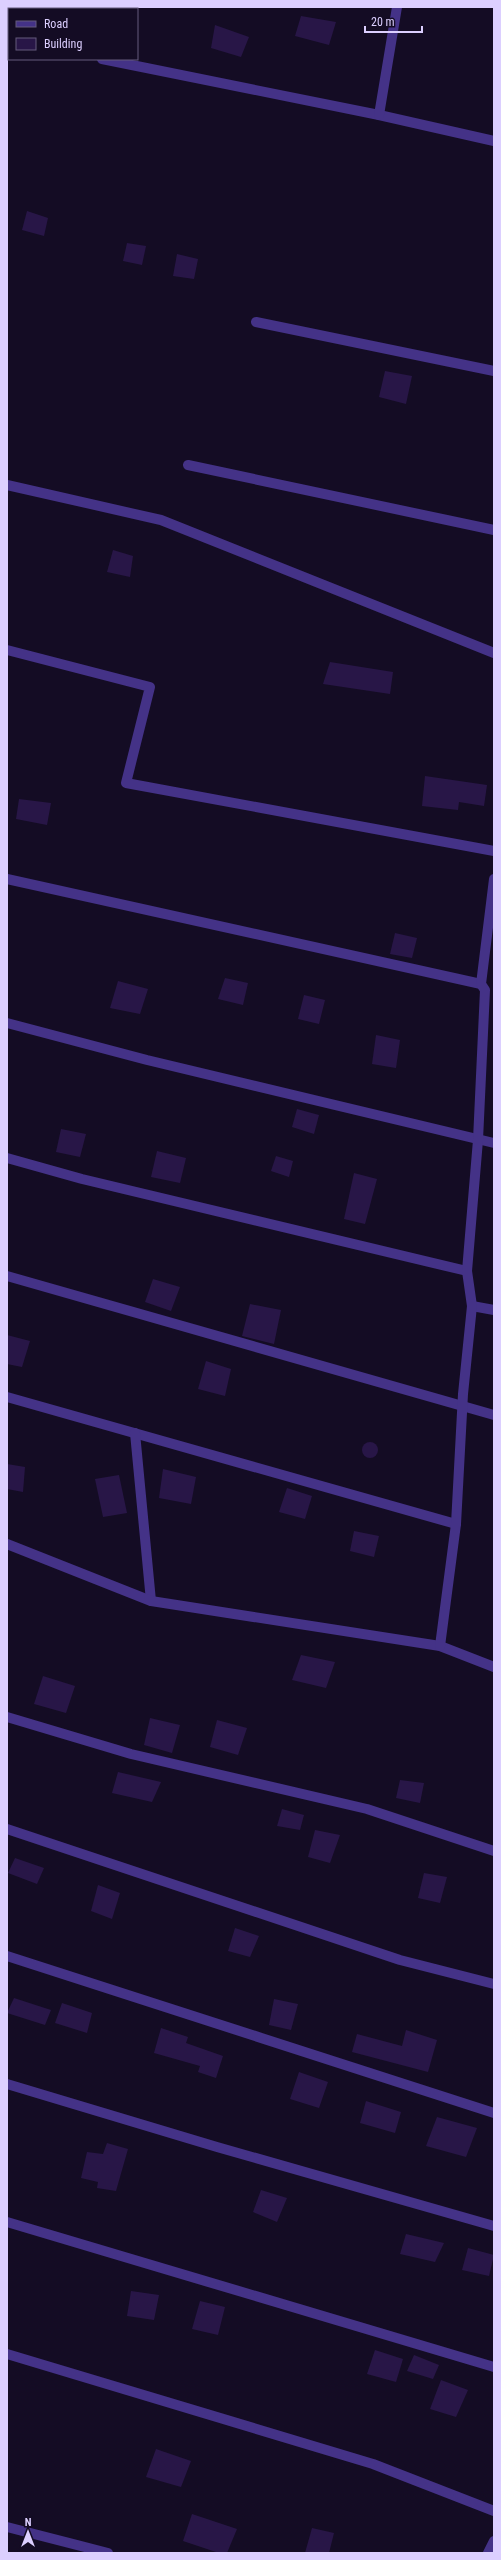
<svg xmlns="http://www.w3.org/2000/svg" width="501" height="2560" viewBox="0 0 501 2560" font-family="'Roboto Condensed',sans-serif">
	<style>
		.building { fill: #281647 }
		.lines { fill: none; stroke-linecap: round; stroke-linejoin: round }
		.minor { stroke: #443287; stroke-width: 10 }
	</style>
	<rect width="100%" height="100%" fill="#140c24"/>
	<g class="building">
		<polygon points="301,16 336,22 329,45 295,36"/>
		<polygon points="215,25 249,37 241,57 211,48"/>
		<polygon points="27,211 48,218 44,236 22,230"/>
		<polygon points="127,243 146,246 142,265 123,261"/>
		<polygon points="177,254 198,259 194,279 173,276"/>
		<polygon points="385,371 412,376 406,404 379,397"/>
		<polygon points="113,550 133,556 130,577 107,572"/>
		<polygon points="330,662 393,672 390,694 323,684"/>
		<polygon points="425,776 487,785 484,806 459,802 458,810 422,806"/>
		<polygon points="19,799 51,803 47,825 16,819"/>
		<polygon points="395,933 417,938 412,958 390,954"/>
		<polygon points="225,978 248,983 243,1005 218,999"/>
		<polygon points="118,981 148,989 140,1014 110,1008"/>
		<polygon points="304,995 325,1000 319,1024 298,1019"/>
		<polygon points="376,1035 400,1040 396,1068 372,1064"/>
		<polygon points="297,1109 319,1115 314,1134 292,1127"/>
		<polygon points="61,1129 86,1134 80,1157 56,1152"/>
		<polygon points="157,1151 186,1158 180,1183 151,1177"/>
		<polygon points="276,1156 293,1161 289,1177 271,1171"/>
		<polygon points="354,1173 377,1179 365,1224 344,1219"/>
		<polygon points="153,1279 180,1287 171,1311 145,1302"/>
		<polygon points="250,1304 281,1310 274,1344 242,1336"/>
		<polygon points="7,1335 30,1341 22,1367 7,1364"/>
		<polygon points="206,1361 231,1369 225,1396 198,1389"/>
		<circle cx="370" cy="1450" r="8"/>
		<polygon points="7,1464 25,1467 23,1492 7,1489"/>
		<polygon points="163,1469 196,1477 191,1504 159,1498"/>
		<polygon points="119,1475 127,1513 103,1517 95,1479"/>
		<polygon points="287,1488 312,1496 305,1519 279,1512"/>
		<polygon points="354,1531 379,1536 374,1557 350,1551"/>
		<polygon points="301,1655 335,1662 326,1688 292,1680"/>
		<polygon points="43,1676 75,1686 66,1713 34,1704"/>
		<polygon points="150,1718 180,1725 172,1753 144,1745"/>
		<polygon points="217,1720 247,1728 238,1755 210,1747"/>
		<polygon points="118,1772 161,1782 152,1802 112,1793"/>
		<polygon points="400,1780 424,1783 420,1803 396,1798"/>
		<polygon points="282,1809 304,1815 300,1830 277,1826"/>
		<polygon points="315,1830 340,1835 330,1863 308,1857"/>
		<polygon points="15,1858 44,1868 37,1884 8,1873"/>
		<polygon points="424,1873 447,1877 440,1903 418,1898"/>
		<polygon points="98,1885 120,1893 112,1919 91,1911"/>
		<polygon points="235,1928 259,1936 250,1957 228,1951"/>
		<polygon points="14,1998 51,2010 45,2025 7,2013"/>
		<polygon points="274,1999 298,2004 291,2030 269,2025"/>
		<polygon points="62,2003 92,2013 87,2033 55,2023"/>
		<polygon points="161,2028 188,2037 186,2043 223,2056 216,2078 198,2072 200,2066 154,2053"/>
		<polygon points="406,2030 437,2040 428,2072 352,2052 357,2034 402,2046"/>
		<polygon points="299,2072 328,2082 319,2108 290,2099"/>
		<polygon points="366,2101 401,2112 395,2133 360,2123"/>
		<polygon points="437,2117 477,2128 466,2157 426,2146"/>
		<polygon points="107,2143 128,2149 116,2191 97,2188 98,2182 81,2178 87,2152 103,2154"/>
		<polygon points="261,2190 287,2198 277,2222 253,2212"/>
		<polygon points="406,2234 444,2243 435,2262 400,2254"/>
		<polygon points="468,2248 494,2255 489,2276 462,2270"/>
		<polygon points="131,2291 159,2295 154,2320 127,2316"/>
		<polygon points="200,2301 225,2307 218,2335 192,2329"/>
		<polygon points="375,2350 403,2359 396,2382 367,2374"/>
		<polygon points="414,2355 439,2365 433,2379 407,2371"/>
		<polygon points="441,2380 468,2390 456,2417 430,2409"/>
		<polygon points="156,2449 191,2461 181,2487 146,2477"/>
		<polygon points="192,2514 237,2529 227,2553 219,2553 183,2541"/>
		<polygon points="312,2528 334,2533 329,2553 305,2553"/>
	</g>
	<g class="lines">
		<g class="minor">
			<polyline points="7,40 9,40"/>
			<polyline points="102,59 379,115 494,141"/>
			<polyline points="379,115 397,7"/>
			<polyline points="256,322 494,371"/>
			<polyline points="188,465 494,530"/>
			<polyline points="7,485 161,520 494,653"/>
			<polyline points="7,650 150,687 126,783 494,851"/>
			<polyline points="7,879 481,984"/>
			<polyline points="7,1023 147,1060 494,1143"/>
			<polyline points="7,1158 82,1179 467,1271"/>
			<polyline points="7,1276 494,1415"/>
			<polyline points="472,1306 494,1310"/>
			<polyline points="7,1397 456,1524"/>
			<polyline points="135,1433 151,1601"/>
			<polyline points="7,1544 151,1601 440,1646 494,1667"/>
			<polyline points="440,1646 456,1524 463,1394 472,1306 467,1271 478,1140 485,990 481,984 494,879"/>
			<polyline points="7,1717 131,1754 367,1809 494,1851"/>
			<polyline points="7,1829 400,1960 494,1984"/>
			<polyline points="7,1956 494,2113"/>
			<polyline points="7,2084 217,2147 494,2226"/>
			<polyline points="7,2222 494,2367"/>
			<polyline points="7,2354 373,2464 494,2511"/>
			<polyline points="7,2527 108,2553"/>
			<polyline points="488,2553 494,2541"/>
		</g>
	</g>
	<rect width="501" height="2560" fill="none" stroke="#dccfff" stroke-width="16"/>
	<rect x="8" y="8" width="130" height="52" fill="#140c24" stroke="#645a7c"/>
	<rect x="16" y="21" width="20" height="6" fill="#443287" stroke="#645a7c"/>
	<text x="44" y="28" font-size="12" fill="#dccfff">Road</text>
	<rect x="16" y="38" width="20" height="12" fill="#281647" stroke="#645a7c"/>
	<text x="44" y="48" font-size="12" fill="#dccfff">Building</text>
	<g transform="translate(28 2532)" stroke="#140c24" stroke-width="3" paint-order="stroke">
	<path d="M0-3L7 15L0 10L-7 15Z" fill="#dccfff"/>
	<text y="-6" font-size="11" font-weight="bold" text-anchor="middle" fill="#dccfff">N</text>
	</g>
	<path d="M365 26v6h57v-6" fill="none" stroke="#dccfff" stroke-width="2"/>
	<text x="371" y="26" font-size="12" fill="#dccfff" stroke="#140c24" stroke-width="3" paint-order="stroke">20 m</text>
</svg>
